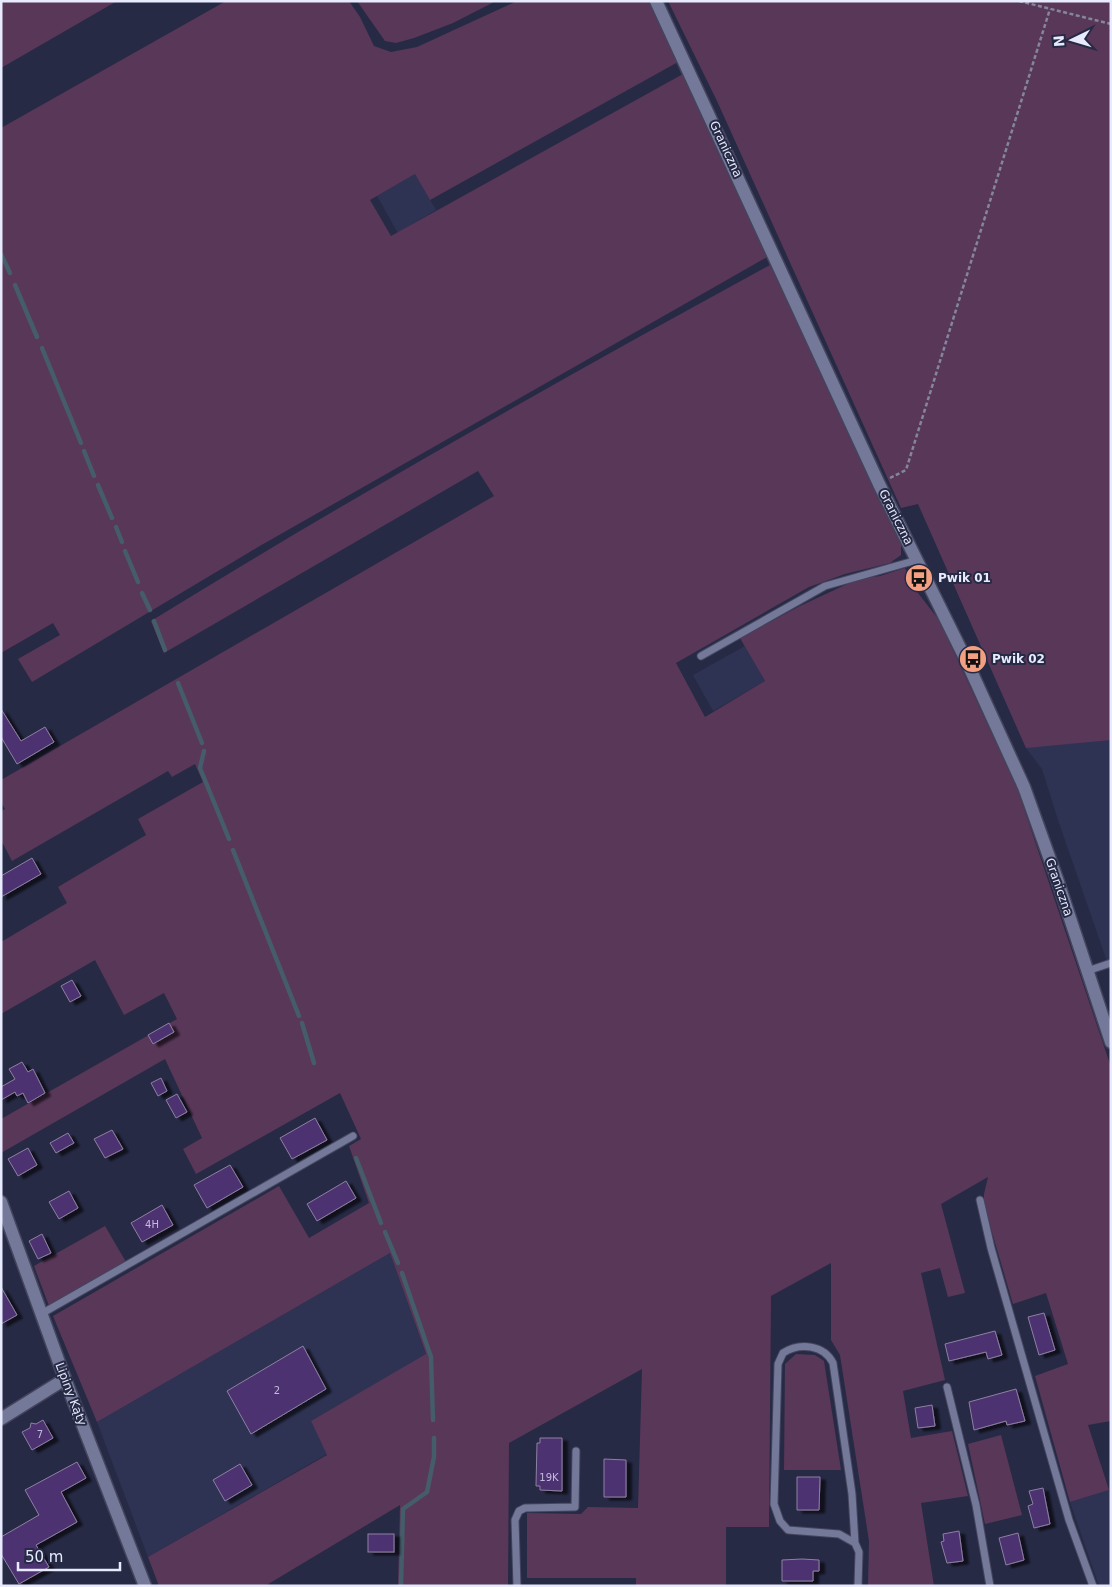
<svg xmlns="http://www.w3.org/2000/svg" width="1112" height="1587" viewBox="0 0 1112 1587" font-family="'DejaVu Sans',sans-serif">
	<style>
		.built { fill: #2f3353 }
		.green { fill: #593759 }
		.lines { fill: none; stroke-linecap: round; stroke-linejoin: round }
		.stream { stroke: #455c6a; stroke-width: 4.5 }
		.building { fill: #4e3071; stroke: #8d81a1; filter: url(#shadow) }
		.lane-casing { stroke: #44455d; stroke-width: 9 }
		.street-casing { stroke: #44455d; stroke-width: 15 }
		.path { stroke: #83869d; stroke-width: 2.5; stroke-dasharray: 4 2.5; stroke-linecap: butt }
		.lane { stroke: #747999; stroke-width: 7 }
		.street { stroke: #747999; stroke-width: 12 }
		.labels { text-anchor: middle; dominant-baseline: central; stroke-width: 4; stroke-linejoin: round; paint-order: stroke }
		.number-label { font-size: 10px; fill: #c1bcda }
		.street-label { font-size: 12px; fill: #e7ebfd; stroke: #272a45 }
		.poi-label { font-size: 12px; font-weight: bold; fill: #e7ebfd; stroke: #272a45; text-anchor: start }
	</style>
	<defs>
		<filter id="shadow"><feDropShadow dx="5.5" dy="3" stdDeviation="1" flood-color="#0009"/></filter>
	</defs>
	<rect width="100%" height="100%" fill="#272a45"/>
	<g class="built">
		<polygon points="415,174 436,210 398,233 377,196"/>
		<polygon points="1111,451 1111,973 1058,820 1042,769 1026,748 918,503"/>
		<polygon points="745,646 765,681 713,711 693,675"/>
		<polygon points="390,1253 426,1355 311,1421 327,1454 148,1557 97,1422"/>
		<polygon points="1109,1490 1111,1496 1111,1586 1099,1586 1070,1502"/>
	</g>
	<g class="green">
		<polygon points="1,1 117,1 1,68"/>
		<polygon points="226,1 349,1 360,17 374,46 391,52 417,47 517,1 649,1 678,62 430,200 415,174 370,200 391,236 683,74 769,256 258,547 32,682 18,659 60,635 53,623 1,653 1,128"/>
		<polygon points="357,1 496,1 453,23 414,38 396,43 385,41"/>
		<polygon points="668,1 1111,1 1111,740 1026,748 918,504 901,508 717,101"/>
		<path d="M770,265L784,294L787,293L901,542V555L890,563L845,574L809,587L676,663L705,717L765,681L740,638L800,606L858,579L880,576L905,568L918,593L939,620L1017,788L1111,1067V1421L1088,1425L1109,1490L1070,1502L1035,1376L1068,1364L1046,1293L1013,1304L984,1205V1194L988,1177L941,1204L965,1293L948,1297L940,1268L921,1273L945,1380L903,1391L911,1438L952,1431L968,1496L921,1503L934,1586H868L869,1541L840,1355L831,1340V1263L771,1296L769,1527H726V1586H636V1578H527V1513L581,1514L588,1507L638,1508L642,1369L509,1443L508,1586H398L400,1505L265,1586H159L148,1557L327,1455L311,1421L426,1354L390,1253L97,1422L53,1316L279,1186L309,1238L369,1203L349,1146L361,1139L340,1093L196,1174L183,1149L202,1138L165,1059L1,1153V1119L177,1019L164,993L124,1015L95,960L1,1014V942L67,903L58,887L146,835L138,819L203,782L195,764L172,777L168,771L12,861L1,840V811L5,809L1,802V780L494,496L478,471L164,653L151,621C354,496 561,379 770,265Z"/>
		<polygon points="105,1226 126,1262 49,1306 34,1266"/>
		<polygon points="796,1354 815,1355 824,1361 841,1470 784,1470 785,1364"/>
		<polygon points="1001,1435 1022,1515 985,1524 968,1444"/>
	</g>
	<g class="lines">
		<g class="stream">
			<polyline points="1,254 10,273"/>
			<polyline points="15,285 37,337"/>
			<polyline points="42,348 81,443"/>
			<polyline points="84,451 94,476"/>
			<polyline points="98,485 112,518"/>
			<polyline points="116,527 122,542"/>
			<polyline points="125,551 138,582"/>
			<polyline points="142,593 150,610"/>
			<polyline points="154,621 165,650"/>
			<polyline points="178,683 202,743"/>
			<polyline points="204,751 200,768 229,839"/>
			<polyline points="233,850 299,1016"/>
			<polyline points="302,1023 314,1063"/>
			<polyline points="356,1158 381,1223"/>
			<polyline points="385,1232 398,1263"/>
			<polyline points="402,1273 431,1357 433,1420"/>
			<polyline points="401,1586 403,1509 427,1492 434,1457 434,1438"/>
		</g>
	</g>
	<g class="building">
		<polygon points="1,709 21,741 45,727 54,742 17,764 1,737"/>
		<polygon points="32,858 41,874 1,897 1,876"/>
		<polygon points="72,980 81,996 70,1002 61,986"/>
		<polygon points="169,1023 174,1032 153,1044 148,1035"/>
		<polygon points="22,1062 28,1072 33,1069 45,1093 28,1103 23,1093 17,1096 15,1092 1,1100 1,1087 15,1079 9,1069"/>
		<polygon points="161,1078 167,1091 158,1096 151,1083"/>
		<polygon points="177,1094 187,1112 176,1118 166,1100"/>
		<polygon points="315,1118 327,1140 292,1159 280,1138"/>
		<polygon points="112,1130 123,1149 105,1158 94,1139"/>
		<polygon points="68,1133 74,1143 56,1153 50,1143"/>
		<polygon points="28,1148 37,1165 18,1176 8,1159"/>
		<polygon points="230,1165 243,1187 207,1208 194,1185"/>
		<polygon points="346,1181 356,1198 317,1221 307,1204"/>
		<polygon points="69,1191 78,1208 59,1219 49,1202"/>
		<polygon points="162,1205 173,1225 142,1242 131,1223"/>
		<polygon points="42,1234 51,1253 38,1259 29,1241"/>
		<polygon points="1,1287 17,1315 1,1324"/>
		<polygon points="1044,1313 1055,1350 1039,1355 1028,1317"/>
		<polygon points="995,1331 1002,1355 988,1359 986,1352 949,1361 945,1344"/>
		<polygon points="303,1346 326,1389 251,1434 227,1391"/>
		<polygon points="1016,1389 1025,1421 1007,1425 1006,1421 974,1430 969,1402"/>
		<polygon points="932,1405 935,1426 918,1428 915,1408"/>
		<polygon points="43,1420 53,1438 32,1450 22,1432 30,1428 31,1423 36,1424"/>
		<polygon points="540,1438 562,1438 562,1491 540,1490 540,1486 536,1486 537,1443 540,1443"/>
		<polygon points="604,1459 626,1460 626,1497 604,1497"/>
		<polygon points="77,1462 86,1478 61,1492 77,1522 36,1545 49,1567 19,1584 1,1554 1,1537 39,1515 25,1490"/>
		<polygon points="240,1464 252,1485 225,1501 213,1480"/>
		<polygon points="797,1477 820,1477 819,1510 797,1510"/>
		<polygon points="1043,1488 1050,1524 1034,1528 1028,1506 1033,1504 1029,1491"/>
		<polygon points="959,1531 963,1561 947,1563 941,1542 944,1541 943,1534"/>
		<polygon points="1018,1533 1024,1560 1006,1565 999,1538"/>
		<rect x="368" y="1534" width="26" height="18"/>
		<polygon points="802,1559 819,1560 819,1571 813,1571 813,1581 782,1581 782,1560"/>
	</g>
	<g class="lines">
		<defs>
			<g id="lane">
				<polyline points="701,656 825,586 917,560"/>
				<polyline points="1087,971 1111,963"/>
				<polyline points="980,1200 991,1248 1069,1520 1093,1586"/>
				<polyline points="41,1314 353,1136"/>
				<polyline points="947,1387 976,1505 990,1586"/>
				<path d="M855,1543L839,1534L788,1530L780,1521L774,1504L778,1364L783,1353C800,1342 824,1345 833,1363L852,1494L855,1543L859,1552L858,1586"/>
				<polyline points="517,1586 515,1520 519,1511 525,1508 575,1507 576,1451"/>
			</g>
			<g id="street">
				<polyline points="656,1 879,484 966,660 1024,787 1057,879 1111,1042"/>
				<polyline points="1,1202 65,1379 145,1586"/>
				<polyline points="1,1419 65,1379"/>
			</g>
		</defs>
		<use href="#lane" class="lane-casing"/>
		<use href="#street" class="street-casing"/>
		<g class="path">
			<polyline points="1019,1 1111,24"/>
			<polyline points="890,478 906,470 1050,9"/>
		</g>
		<use href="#lane" class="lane"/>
		<use href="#street" class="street"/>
	</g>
	<defs>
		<symbol id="bus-disc" viewBox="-11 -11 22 22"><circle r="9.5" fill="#f3a082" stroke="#272a45"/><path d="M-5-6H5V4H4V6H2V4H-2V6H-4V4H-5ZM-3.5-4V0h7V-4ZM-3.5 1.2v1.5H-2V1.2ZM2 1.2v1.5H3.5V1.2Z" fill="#111"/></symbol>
	</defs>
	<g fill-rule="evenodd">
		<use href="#bus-disc" x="903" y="562" width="32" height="32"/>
		<use href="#bus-disc" x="957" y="643" width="32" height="32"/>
	</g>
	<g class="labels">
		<g class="number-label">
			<text x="152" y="1224">4H</text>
			<text x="277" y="1390">2</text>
			<text x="40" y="1434">7</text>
			<text x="549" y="1477">19K</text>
		</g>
		<g class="street-label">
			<text transform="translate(726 149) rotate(65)">Graniczna</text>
			<text transform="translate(896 517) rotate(63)">Graniczna</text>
			<text transform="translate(1059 887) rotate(71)">Graniczna</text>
			<text transform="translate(71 1394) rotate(69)">Lipiny Kąty</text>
		</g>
		<g class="poi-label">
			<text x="938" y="578">Pwik 01</text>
			<text x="992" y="659">Pwik 02</text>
		</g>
	</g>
	<rect width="1112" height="1587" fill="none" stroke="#e7ebfd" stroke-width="5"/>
	<g transform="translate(1072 40) rotate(265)" stroke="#272a45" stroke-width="4" paint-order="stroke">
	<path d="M0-4L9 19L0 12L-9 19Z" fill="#e7ebfd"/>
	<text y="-8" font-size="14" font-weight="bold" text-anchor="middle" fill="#e7ebfd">N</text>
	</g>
	<path d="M18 1562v8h102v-8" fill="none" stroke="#e7ebfd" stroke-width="2.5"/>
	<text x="25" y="1562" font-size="15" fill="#e7ebfd" stroke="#272a45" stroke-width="4" paint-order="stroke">50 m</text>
</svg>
